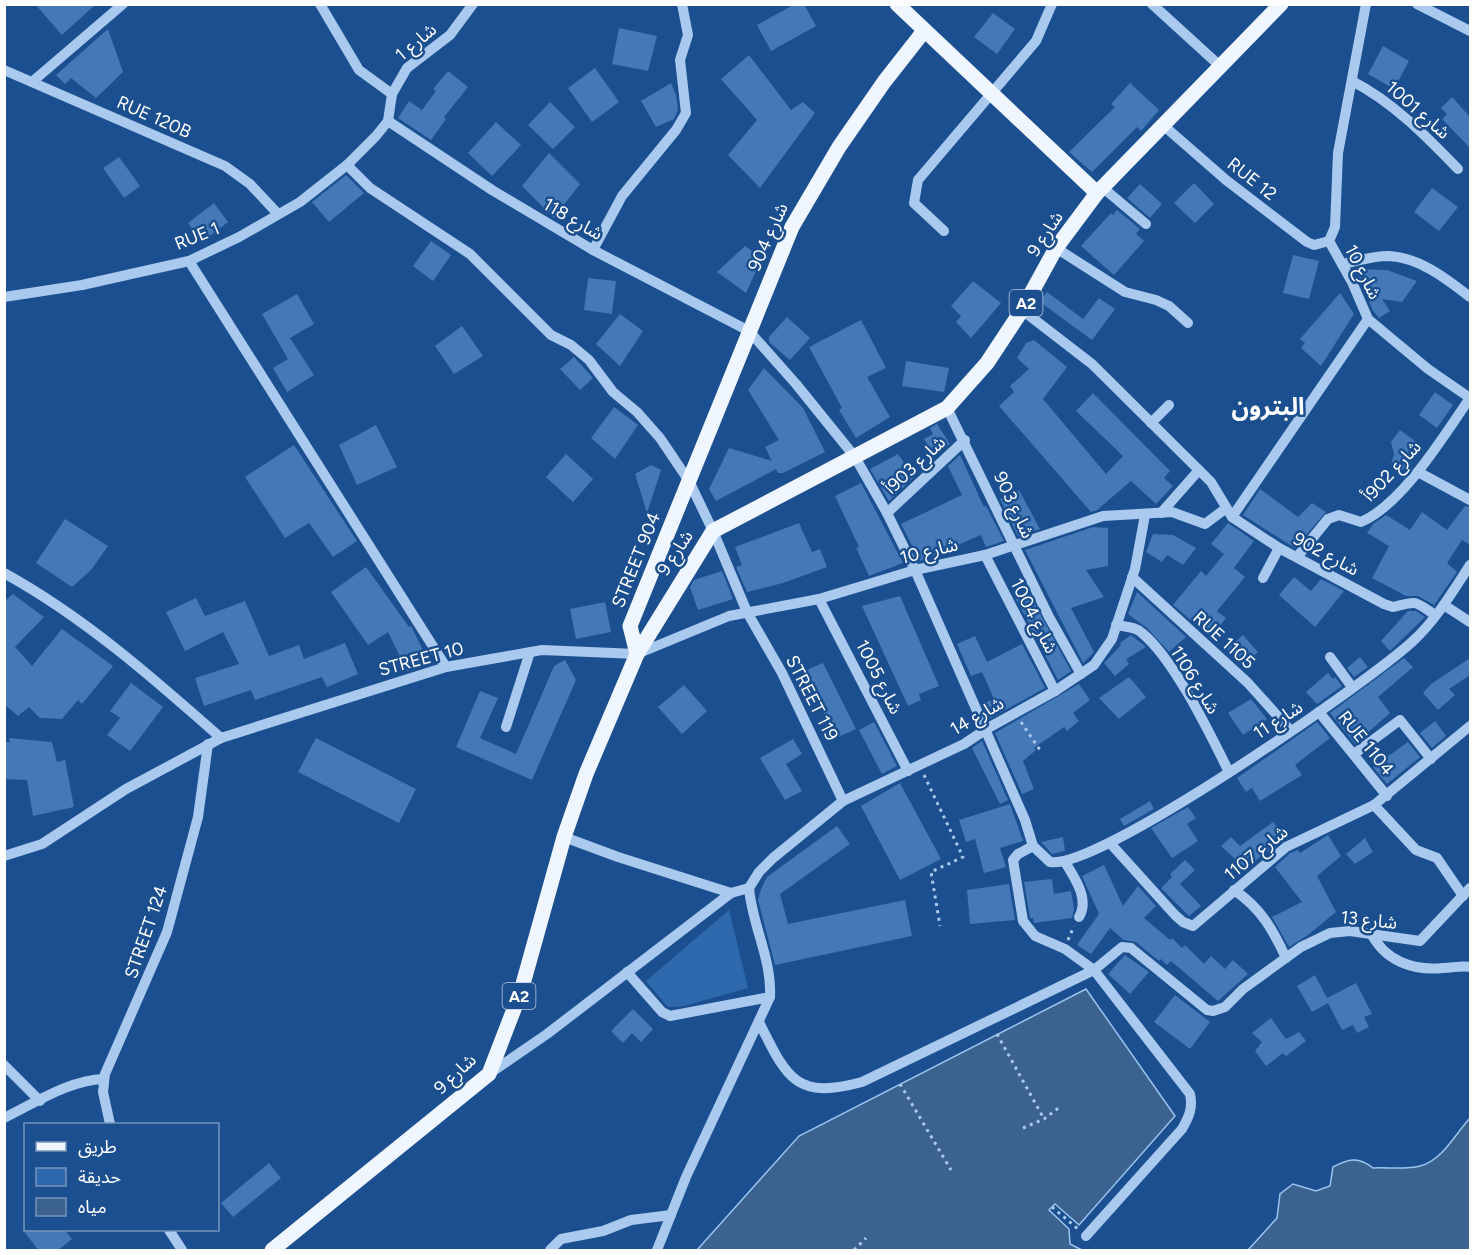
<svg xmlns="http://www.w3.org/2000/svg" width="1475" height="1255" viewBox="0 0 1475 1255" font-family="Figtree,'Noto Sans Arabic',sans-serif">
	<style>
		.green { fill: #2e69ad }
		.water { fill: #3c6290; stroke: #9cc4f0; stroke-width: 1.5 }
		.building { fill: #4478b7 }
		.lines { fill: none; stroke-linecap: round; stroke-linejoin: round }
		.path { stroke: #a9c9ee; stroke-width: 3; stroke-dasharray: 3 4.5; stroke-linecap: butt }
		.minor { stroke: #a9c9ee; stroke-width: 10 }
		.major { stroke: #f0f6ff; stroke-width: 15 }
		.labels { text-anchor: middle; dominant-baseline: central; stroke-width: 5; stroke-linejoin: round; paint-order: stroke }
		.shield { fill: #1b4f8f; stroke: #bbcadd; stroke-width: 1.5 }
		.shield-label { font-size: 16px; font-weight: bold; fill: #fff }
		.street-label { font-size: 18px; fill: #fff; stroke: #1b4f8f }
		.district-label { font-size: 24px; font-weight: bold; fill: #fff; stroke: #1b4f8f }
	</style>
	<rect width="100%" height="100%" fill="#1b4f8f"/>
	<polygon class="green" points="729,910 748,988 684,1006 668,1007 646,981"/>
	<g class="water">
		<polygon points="1086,989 1175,1116 1079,1225 1055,1204 1049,1210 1069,1229 1070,1244 1082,1250 697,1250 799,1136"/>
		<path d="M1470,1118V1250H1248L1277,1218L1280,1194L1293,1184L1316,1191L1330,1186L1333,1167C1348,1159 1358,1156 1373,1168C1387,1167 1406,1170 1420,1166C1442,1161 1456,1133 1470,1118Z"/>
	</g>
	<g class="building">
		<polygon points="35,4 96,4 62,35"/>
		<polygon points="795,4 804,4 816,26 771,51 757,25"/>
		<polygon points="993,13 1015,29 997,54 974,37"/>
		<polygon points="619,28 657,36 648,71 612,64"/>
		<polygon points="108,29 123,72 96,98 71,78 65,84 56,75"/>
		<polygon points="1383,46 1409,61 1394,89 1368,74"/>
		<polygon points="749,55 791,110 803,102 815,113 760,188 728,155 757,120 721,79"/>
		<polygon points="595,68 619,102 592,122 568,88"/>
		<polygon points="448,71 468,87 444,117 446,119 431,140 398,118 409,101 422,110 436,91 433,89"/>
		<polygon points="671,83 676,95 678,110 674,119 656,127 641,101"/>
		<polygon points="1130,83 1159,110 1141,131 1137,127 1092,172 1069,152 1115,107 1111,104"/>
		<polygon points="1452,97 1470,117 1470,148 1442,119 1447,114 1441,108"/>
		<polygon points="550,102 575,127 553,149 528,125"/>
		<polygon points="496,122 521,145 492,176 468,153"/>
		<polygon points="549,153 580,184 554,218 522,186"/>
		<polygon points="119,157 140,186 124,198 103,168"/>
		<polygon points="346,175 364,193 329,222 312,202"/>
		<polygon points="1194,183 1214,204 1195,223 1174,203"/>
		<polygon points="1140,184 1162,204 1150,218 1127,198"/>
		<polygon points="1432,188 1458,207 1439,231 1414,212"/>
		<polygon points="214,203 228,222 202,242 188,223"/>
		<polygon points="1117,210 1140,229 1136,234 1144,241 1114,275 1081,246 1111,213 1113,215"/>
		<polygon points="431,241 451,255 433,281 413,266"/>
		<polygon points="745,246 762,258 746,293 717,272"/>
		<polygon points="1293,255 1319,261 1309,299 1283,293"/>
		<polygon points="1356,269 1387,270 1417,281 1402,302 1382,299 1390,311 1379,318 1373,311"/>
		<polygon points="588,278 616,281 612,314 584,310"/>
		<polygon points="973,281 1001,303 971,338 956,322 961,316 951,306"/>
		<polygon points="1047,292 1083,319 1099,298 1115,309 1092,340 1040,302"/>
		<polygon points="1340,293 1354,314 1321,366 1301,348 1305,343 1300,339"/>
		<polygon points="297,294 314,324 290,338 314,375 287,392 273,368 288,359 262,314"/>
		<polygon points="620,314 643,331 620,366 596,344"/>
		<polygon points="787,317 810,338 790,360 769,342 769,337"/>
		<polygon points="861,320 886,368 867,377 890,417 856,438 839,410 842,408 809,347"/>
		<polygon points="462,326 483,356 454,374 435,346"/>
		<polygon points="1034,340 1067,367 1043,399 1106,474 1123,456 1076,411 1093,393 1170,471 1164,478 1173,486 1156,504 1131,481 1097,510 1091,512 999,406 1014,392 1010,386 1029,369 1017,358 1026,343"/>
		<polygon points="574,357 593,378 580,390 560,369"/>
		<polygon points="906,361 949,368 944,392 902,386"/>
		<polygon points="764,368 803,408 825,452 783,473 778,473 776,469 716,501 709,489 729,448 772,461 765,447 779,440 748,390"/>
		<polygon points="1435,392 1453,405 1437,428 1419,415"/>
		<polygon points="614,407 638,425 615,459 591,438"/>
		<polygon points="937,424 950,444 934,455 924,439 933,434 930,428"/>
		<polygon points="376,425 397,467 357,485 339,445"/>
		<polygon points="1400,430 1419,444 1407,471 1391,465 1394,454 1391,442"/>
		<polygon points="294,445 357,541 333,557 309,523 285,538 245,477"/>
		<polygon points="566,454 593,479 573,502 546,477"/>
		<polygon points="898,454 914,477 889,501 870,469"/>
		<polygon points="960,455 984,507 986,506 1004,541 986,547 981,535 920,561 901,524 962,495 948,466"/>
		<polygon points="651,465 661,470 647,513 635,474"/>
		<polygon points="861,483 903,563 869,576 856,548 859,547 835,496"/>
		<polygon points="1260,489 1298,517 1312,503 1326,512 1295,548 1243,515"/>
		<polygon points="1019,490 1040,529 1018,536 1000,499"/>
		<polygon points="1465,506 1470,507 1470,545 1462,540 1447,563 1457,572 1434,605 1418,596 1406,596 1372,578 1389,546 1367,533 1373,524 1386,515 1410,530 1422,512 1447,530"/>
		<polygon points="65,519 108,546 91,570 72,587 36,563"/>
		<polygon points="799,523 812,552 820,549 827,567 783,583 747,592 736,567 742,565 735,547"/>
		<polygon points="1228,523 1254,541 1234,568 1245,577 1217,611 1226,618 1211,637 1173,605 1201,571 1206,576 1224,554 1211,544"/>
		<polygon points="1093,527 1108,528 1108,566 1086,570 1104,597 1071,608 1094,652 1083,663 1025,550"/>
		<polygon points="1153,534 1173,535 1196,548 1183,565 1167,555 1162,562 1146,552"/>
		<polygon points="366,567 409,627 411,626 430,664 407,671 388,632 368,645 331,592"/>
		<polygon points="722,571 733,599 698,610 690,587 694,580"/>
		<polygon points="1294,577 1311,591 1321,579 1344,591 1315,627 1279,595"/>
		<polygon points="1137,592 1186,637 1169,652 1147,628 1128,614"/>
		<polygon points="1029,593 1071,671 1058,680 1016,599"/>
		<polygon points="13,594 44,617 15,647 32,666 62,629 113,666 82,704 78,700 62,719 40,718 29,707 18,716 4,704 4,602"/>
		<polygon points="900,596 939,686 919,694 921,700 908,706 862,606"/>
		<polygon points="196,598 205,616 245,601 269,656 299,645 304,659 345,643 358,674 327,687 322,677 255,700 251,690 204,706 195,678 239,664 223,632 185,651 166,612"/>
		<polygon points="605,602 611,632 576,639 570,609"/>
		<polygon points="1408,611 1416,611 1425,617 1390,651 1381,641"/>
		<polygon points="1131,635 1146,647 1126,659 1129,664 1115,676 1104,663 1121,645 1120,643"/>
		<polygon points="1243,635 1258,652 1243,666 1227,649"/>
		<polygon points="975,636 987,662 1022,644 1045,688 989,719 982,704 994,699 982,672 971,676 957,644"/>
		<polygon points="1360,657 1368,667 1354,677 1347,668"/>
		<polygon points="1404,658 1413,667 1378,697 1390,713 1355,744 1330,713"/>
		<polygon points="1470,658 1470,675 1449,689 1455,695 1438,710 1423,693 1431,684"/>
		<polygon points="565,660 576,680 532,780 456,747 480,691 498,698 480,738 516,754 554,666"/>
		<polygon points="823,663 856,729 836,738 802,672"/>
		<polygon points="1328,673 1333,679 1335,677 1342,686 1317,704 1306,692"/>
		<polygon points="1129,677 1146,697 1119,719 1099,698"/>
		<polygon points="131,683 163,707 130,751 107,735 120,718 110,711"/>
		<polygon points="1079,684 1090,700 1073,713 1079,721 1067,731 1064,727 1034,748 1036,750 1023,761 1034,789 1022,794 995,733"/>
		<polygon points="684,685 707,711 682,734 658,707"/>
		<polygon points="1251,699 1267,719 1243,735 1228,713"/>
		<polygon points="1435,721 1446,736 1432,748 1420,733"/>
		<polygon points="874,722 897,766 882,774 859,730"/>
		<polygon points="1317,722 1330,738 1295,765 1302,775 1260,801 1252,788 1246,792 1237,778"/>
		<polygon points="9,738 52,742 57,762 65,760 74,807 33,816 27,780 4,779 4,742 10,742"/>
		<polygon points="316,738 416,789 399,823 298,772"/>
		<polygon points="793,739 802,754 786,764 802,791 785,800 760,758"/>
		<polygon points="982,741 1008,800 1000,804 972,748"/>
		<polygon points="1408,742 1420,757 1387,784 1373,767"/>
		<polygon points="900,783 941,859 900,880 861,806"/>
		<polygon points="1150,801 1154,809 1124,826 1120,819"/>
		<polygon points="1010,804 1023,841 1000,848 1006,867 984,873 975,839 966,842 959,820"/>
		<polygon points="1188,807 1196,818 1187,824 1198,841 1172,858 1151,828"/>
		<polygon points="1273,822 1286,838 1245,868 1221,846 1231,837 1240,846"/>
		<polygon points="837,826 850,844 780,894 788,924 905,900 912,936 775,965 758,900 761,889 767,877"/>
		<polygon points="1328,835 1341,856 1317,876 1336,912 1308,935 1289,947 1272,917 1302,902 1275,867 1290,853 1298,850 1300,853"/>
		<polygon points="1063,837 1065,851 1052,854 1041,842"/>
		<polygon points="1365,838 1373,852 1355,864 1346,854"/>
		<polygon points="1185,860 1195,870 1180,884 1201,906 1189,916 1161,888 1172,877 1170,874"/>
		<polygon points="1104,865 1123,906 1138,886 1156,906 1144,918 1170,940 1172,938 1182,948 1185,945 1204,964 1211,956 1225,969 1233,960 1248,974 1218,1001 1171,961 1167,965 1161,959 1159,961 1136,942 1124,940 1110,928 1091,954 1077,945 1099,914 1082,876"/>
		<polygon points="1052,879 1054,894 1071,891 1074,909 1072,918 1034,923 1033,918 1030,918 1024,882"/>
		<polygon points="1009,884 1015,920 970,924 967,890"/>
		<polygon points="1125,955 1149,972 1130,994 1108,974"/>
		<polygon points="1315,975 1327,998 1356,983 1372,1014 1364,1017 1369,1027 1357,1033 1353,1025 1342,1030 1328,1003 1312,1012 1297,986"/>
		<polygon points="1175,995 1210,1022 1190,1049 1154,1022"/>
		<polygon points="633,1009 653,1029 641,1042 632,1033 623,1043 611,1031"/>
		<polygon points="1271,1018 1286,1039 1299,1032 1306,1041 1286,1056 1283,1053 1266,1066 1255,1051 1262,1042 1252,1033"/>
		<polygon points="269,1163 281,1178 233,1217 221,1203"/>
		<polygon points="23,1230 65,1230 72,1239 57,1251 39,1251"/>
	</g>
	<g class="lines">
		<g class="path">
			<polyline points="1021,722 1040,750"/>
			<polyline points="924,775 963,857 931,872 940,926"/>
			<polyline points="1068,940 1074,926"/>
			<polyline points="997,1034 1044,1119"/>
			<polyline points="900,1084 951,1170"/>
			<polyline points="1023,1128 1044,1119 1061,1106"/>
			<polyline points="1052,1207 1078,1229"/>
			<polyline points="854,1250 866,1238"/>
		</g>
		<g class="minor">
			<polyline points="320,4 359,70 392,94"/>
			<polyline points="1152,4 1220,66"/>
			<polyline points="1417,4 1470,31"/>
			<polyline points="4,70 225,166 250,184 278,214"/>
			<path d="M1352,81C1393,102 1426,136 1458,169"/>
			<polyline points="32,82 123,4"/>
			<path d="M388,121L492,190L593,250L749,331L796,384L855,457L887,513L915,570L1025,820L1033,846L1050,862C1097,871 1369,682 1413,641C1436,620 1453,591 1470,565"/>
			<polyline points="1163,125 1226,180 1307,242 1314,245 1329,241"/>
			<polyline points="347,165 370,188 470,254 551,335 571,345 589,360 613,392 637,412 660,438 689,481 713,531 747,612 782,673 843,801"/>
			<polyline points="1102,187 1146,224"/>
			<polyline points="944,231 914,203 918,180 1036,41 1052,4"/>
			<polyline points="1329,241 1335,227 1338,153 1366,4"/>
			<polyline points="1329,241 1352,282 1368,319 1428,369 1470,398"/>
			<polyline points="1056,248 1125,292 1156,300 1169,306 1188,323"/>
			<polyline points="593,250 622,196 676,130 686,113 680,60 688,35 682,4"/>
			<polyline points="189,261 446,667"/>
			<path d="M1342,264C1357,261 1373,256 1388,256C1419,257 1447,279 1470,297"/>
			<polyline points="4,297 82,285 189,261 239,237 300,202 347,165 376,136 388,121 392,94 407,68 450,35 473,4"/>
			<path d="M1022,310L1092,364L1211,482L1232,517L1279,548L1384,604L1393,607C1418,601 1413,600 1435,615"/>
			<polyline points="947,408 1049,617 1081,674"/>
			<polyline points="1151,423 1169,405"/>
			<polyline points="1418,472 1470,500"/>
			<polyline points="887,513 965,440"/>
			<polyline points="1161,513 1199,470"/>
			<polyline points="1232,517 1368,319"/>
			<polyline points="985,555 1055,691"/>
			<path d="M1297,557L1328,519L1339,515L1361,522C1403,504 1444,435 1470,398"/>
			<path d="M4,573C84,617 153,678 221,738"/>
			<polyline points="1132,577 1248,683 1290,730"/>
			<polyline points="1263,578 1279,548"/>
			<polyline points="819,599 908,771"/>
			<polyline points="1444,605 1470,622"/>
			<path d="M1116,625C1125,627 1135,626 1142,633C1174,659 1210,734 1229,772"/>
			<polyline points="1330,657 1352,687"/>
			<polyline points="1319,712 1387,796"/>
			<polyline points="506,727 530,652"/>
			<polyline points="1354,754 1400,720 1431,759"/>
			<polyline points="1374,805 1416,850 1437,858 1463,896"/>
			<polyline points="564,837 618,857 731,893 749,888"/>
			<polyline points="1110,843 1175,915 1183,922 1193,926 1286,847 1374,805 1470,726"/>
			<polyline points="1033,846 1018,854 1013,860 1023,921 1035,936 1065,949 1094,970 1122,947 1131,948 1207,1010 1213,1011 1225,1007 1243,989 1301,947 1330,933 1350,931 1420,941 1470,888"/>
			<polyline points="4,856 42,844 126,789 221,738 446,667 542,650 637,654 729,616 819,599 915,570 985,555 1103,516 1172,512 1205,524 1225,509"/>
			<path d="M1065,862C1074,877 1090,899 1079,917"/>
			<polyline points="749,888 759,872 773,858 843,801 964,744 988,728 1055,691 1094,665 1112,639 1135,569 1145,515"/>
			<path d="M1234,890C1261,908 1273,930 1286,958"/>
			<path d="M1371,933C1385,961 1413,971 1443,968C1452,968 1463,965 1470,967"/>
			<polyline points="627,972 662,1012 670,1016 770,997"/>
			<path d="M759,1022C787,1078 795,1100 862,1082L1094,970L1190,1094C1193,1108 1189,1117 1182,1129L1086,1236"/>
			<polyline points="4,1065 40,1101"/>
			<polyline points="489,1074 547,1034 731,893"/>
			<path d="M4,1118C35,1103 69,1080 104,1079"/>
			<polyline points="110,1124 103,1092 105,1074 167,932 198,817 208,744"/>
			<polyline points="169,1230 182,1250"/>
			<polyline points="550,1250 561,1239 603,1231 631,1220 671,1215"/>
			<path d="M657,1250L686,1177L770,997C772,959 752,925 749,888"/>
		</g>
		<g class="major">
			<polyline points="897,4 1097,193"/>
			<polyline points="637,654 630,626 792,227 839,147 884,82 924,31"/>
			<polyline points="272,1250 489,1074 521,991 564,837 586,774 637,654 713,531 947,408 987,363 1022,310 1056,248 1097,193 1281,4"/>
		</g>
	</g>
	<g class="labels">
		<g class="shield">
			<rect x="1009.5" y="290" width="33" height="26" rx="4.5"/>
			<rect x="502.5" y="983" width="33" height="26" rx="4.5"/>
		</g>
		<g class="shield-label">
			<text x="1026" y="303">A2</text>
			<text x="519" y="996">A2</text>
		</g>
		<g class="street-label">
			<text transform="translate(416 42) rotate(-40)">شارع 1</text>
			<text transform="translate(1418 110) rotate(41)">شارع 1001</text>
			<text transform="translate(154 117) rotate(24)">RUE 120B</text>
			<text transform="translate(1252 179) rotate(38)">RUE 12</text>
			<text transform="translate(573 219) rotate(30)">شارع 118</text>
			<text transform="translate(1045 234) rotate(-57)">شارع 9</text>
			<text transform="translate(197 236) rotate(-22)">RUE 1</text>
			<text transform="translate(768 237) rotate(-66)">شارع 904</text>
			<text transform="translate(1363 272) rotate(63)">شارع 10</text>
			<text transform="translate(915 465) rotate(-43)">شارع 903أ</text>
			<text transform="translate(1392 471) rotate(-47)">شارع 902أ</text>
			<text transform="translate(1014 505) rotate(65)">شارع 903</text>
			<text transform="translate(929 551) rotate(-14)">شارع 10</text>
			<text transform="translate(675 553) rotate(-57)">شارع 9</text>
			<text transform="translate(1326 554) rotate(28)">شارع 902</text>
			<text transform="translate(636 560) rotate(-68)">STREET 904</text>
			<text transform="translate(1034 616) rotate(63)">شارع 1004</text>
			<text transform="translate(1224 640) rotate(42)">RUE 1105</text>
			<text transform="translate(421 659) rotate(-15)">STREET 10</text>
			<text transform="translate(879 677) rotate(63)">شارع 1005</text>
			<text transform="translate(1195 680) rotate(58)">شارع 1106</text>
			<text transform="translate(812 698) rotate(63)">STREET 119</text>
			<text transform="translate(977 716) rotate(-30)">شارع 14</text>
			<text transform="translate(1278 720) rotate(-33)">شارع 11</text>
			<text transform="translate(1366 743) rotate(51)">RUE 1104</text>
			<text transform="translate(1256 853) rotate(-39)">شارع 1107</text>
			<text transform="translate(1369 920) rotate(6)">شارع 13</text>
			<text transform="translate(146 932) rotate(-71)">STREET 124</text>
			<text transform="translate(455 1074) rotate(-43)">شارع 9</text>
		</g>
		<g class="district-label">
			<text x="1268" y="406">البترون</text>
		</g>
	</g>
	<rect width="1475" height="1255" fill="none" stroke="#ffffff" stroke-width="12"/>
	<rect x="24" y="1123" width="195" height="108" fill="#1b4f8f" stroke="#7695bc" stroke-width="1.5"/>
	<rect x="36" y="1142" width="30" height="9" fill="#f0f6ff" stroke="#7695bc" stroke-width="1.5"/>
	<text x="78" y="1153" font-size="18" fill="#ffffff">طريق</text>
	<rect x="36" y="1168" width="30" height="18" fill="#2e69ad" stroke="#7695bc" stroke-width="1.5"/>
	<text x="78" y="1183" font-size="18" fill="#ffffff">حديقة</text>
	<rect x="36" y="1198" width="30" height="18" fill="#3c6290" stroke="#7695bc" stroke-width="1.5"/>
	<text x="78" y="1213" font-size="18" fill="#ffffff">مياه</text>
</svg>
